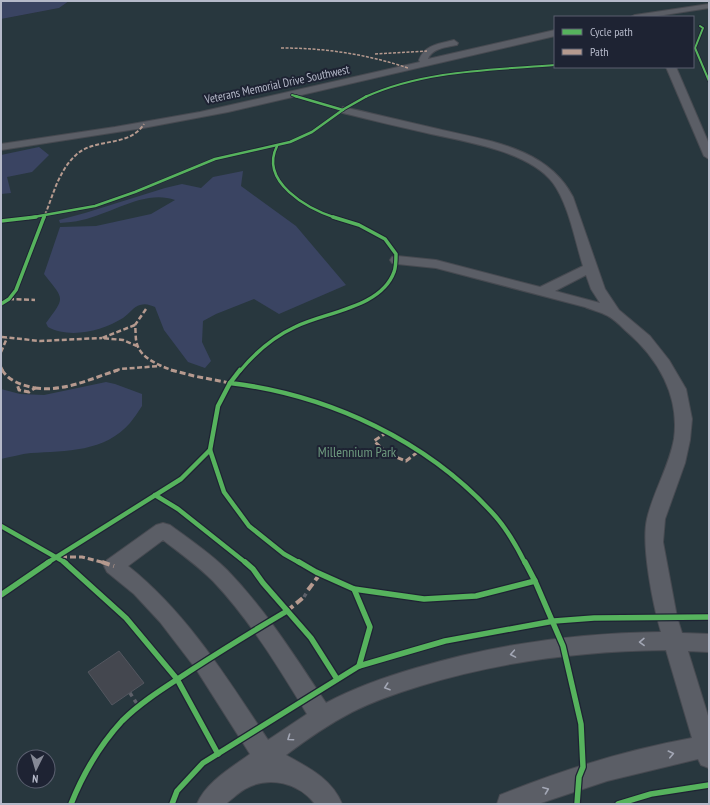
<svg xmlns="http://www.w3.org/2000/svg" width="710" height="805" viewBox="0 0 710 805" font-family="'PT Sans Narrow',sans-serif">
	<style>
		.green { fill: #28373e; fill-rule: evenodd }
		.water { fill: #3a4462 }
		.building { fill: #44474f; stroke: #53565f }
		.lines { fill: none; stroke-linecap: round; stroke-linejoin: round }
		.minor-casing { stroke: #474a51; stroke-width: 2 }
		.path { stroke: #5e616a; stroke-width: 3.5; stroke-dasharray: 4 4; stroke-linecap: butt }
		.minor { fill: #5b5e66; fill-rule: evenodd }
		.quiet-far4 { stroke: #b69a8f; stroke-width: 1.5; stroke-dasharray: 3 1.5; stroke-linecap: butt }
		.quiet-far3 { stroke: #b69a8f; stroke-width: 2; stroke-dasharray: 4 2; stroke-linecap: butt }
		.quiet-far2 { stroke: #b69a8f; stroke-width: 2.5; stroke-dasharray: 5 2.5; stroke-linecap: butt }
		.quiet-far1 { stroke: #b69a8f; stroke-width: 3; stroke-dasharray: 6 3; stroke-linecap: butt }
		.quiet { stroke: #b69a8f; stroke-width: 4; stroke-dasharray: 8 4; stroke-linecap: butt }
		.cycleway-far4-casing { stroke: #1e2333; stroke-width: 3.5 }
		.cycleway-far3-casing { stroke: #1e2333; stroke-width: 4 }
		.cycleway-far2-casing { stroke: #1e2333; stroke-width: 5.5 }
		.cycleway-far1-casing { stroke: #1e2333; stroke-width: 7 }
		.cycleway-casing { stroke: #1e2333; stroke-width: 8 }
		.cycleway-far4 { stroke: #56b35d; stroke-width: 2 }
		.cycleway-far3 { stroke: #56b35d; stroke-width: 2.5 }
		.cycleway-far2 { stroke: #56b35d; stroke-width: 3.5 }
		.cycleway-far1 { stroke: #56b35d; stroke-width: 4.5 }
		.cycleway { stroke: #56b35d; stroke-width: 5.5 }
		.oneway { stroke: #a3a7b5 }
		.labels { text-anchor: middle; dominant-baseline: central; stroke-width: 4; stroke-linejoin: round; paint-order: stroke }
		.far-street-label { font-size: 12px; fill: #b5b9c9; stroke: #1e2333 }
		.park-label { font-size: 14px; fill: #6d997e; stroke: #1e2333 }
	</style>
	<rect width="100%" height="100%" fill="#2b2f38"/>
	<path class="green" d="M69,1H709V804H1V19L59,8ZM555,17H693V67H555ZM24,757H48V781H24Z"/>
	<g class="water">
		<polygon points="1,1 69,1 59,8 1,19"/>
		<polygon points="39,147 49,155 32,172 7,177 11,193 1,194 1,155"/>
		<path d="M243,171L241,186L296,226L346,285L279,314L254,299L216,314L203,321L202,342L211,361L205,368L188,362L164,330L155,307C150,305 146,303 140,305C134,306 129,314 123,318C102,331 70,339 48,327L46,323C66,296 64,300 44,274L60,227L96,226L151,214L175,200C145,189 111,214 82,220C75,222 67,222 60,223L59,220L85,213L165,188L182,184L201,188L213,177Z"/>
		<path d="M106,382L115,384L142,394V406C138,412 134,418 130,423C105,452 66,451 31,453C21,454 11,457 1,459V389L20,394L44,395Z"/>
	</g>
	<polygon class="building" points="119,651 144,683 112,705 88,672"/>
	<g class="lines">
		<defs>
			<g id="minor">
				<polygon points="709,4 709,8 651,17 631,17 635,15"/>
				<path d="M555,30V36L228,112L143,128L1,150V144L115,127L200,112L420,62L419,60C425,44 440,44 454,40L458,43L457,45C447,47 432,48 428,59Z"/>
				<polygon points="666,67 676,67 709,144 709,159 704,156"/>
				<path d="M343,107C375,114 407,122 438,129C488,141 547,147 573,197L605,289L619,310L650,336L669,360L686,389L692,419L690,440L685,463L665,519L663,542L677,617L682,633L709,634V652L688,651L709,719V768L701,765L698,759L607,781L538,804H497L500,795C562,770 626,750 692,738L666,650C583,651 501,661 420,686C397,693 374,701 352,712C329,724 307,739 286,755C309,768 332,779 342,804H315C299,783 269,775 245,789C240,791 228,803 225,804C220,805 203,804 197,804C206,782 231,768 250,754L196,669L160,622L134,594L107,572L104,566L107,560L156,525L163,523L170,525C189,539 210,553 227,570C266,610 295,657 326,703C354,688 385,677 416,668C496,644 578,633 661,632C653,605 641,545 647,519C653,492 669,467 674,439C680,396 658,358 626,331C621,326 614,319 608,316C601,312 592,310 585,307L436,268L397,264L392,263L390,260L392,257L397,256L436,260L540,287L583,266C575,241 569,205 553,183C530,152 468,142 431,134C401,127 370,120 339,112L338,110ZM586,275L591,289L600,303L555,291ZM163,540C180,553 198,566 213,581C250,620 279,668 307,714L268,740C227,678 187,613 128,566Z"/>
			</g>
		</defs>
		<use href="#minor" class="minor-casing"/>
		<g class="path">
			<polyline points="304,597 308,590"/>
			<polyline points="130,693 139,707"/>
		</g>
		<use href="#minor" class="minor"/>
		<g class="quiet-far4">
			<path d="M281,48C325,48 366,54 408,68"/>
			<polyline points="375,54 427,51"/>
		</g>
		<path class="quiet-far3" d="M45,215C53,195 59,170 76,155C95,137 129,148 144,124"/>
		<g class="quiet-far2">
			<polyline points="9,299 35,300"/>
			<path d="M146,309L135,325C136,331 135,338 137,344C141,359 161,366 174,371"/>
			<polyline points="135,325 102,338 123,340 137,346"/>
			<polyline points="2,337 40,341 102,338"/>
			<polyline points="1,352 7,338"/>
			<polyline points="1,367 3,371"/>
			<polyline points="115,371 120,369 160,366"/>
		</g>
		<g class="quiet-far1">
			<path d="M2,370C10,382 22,385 35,388L29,392L19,390L17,384"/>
			<polyline points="171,370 194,376 230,383"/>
			<path d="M35,388C64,392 90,379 118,370"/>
			<polyline points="387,432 374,441 388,454 406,461 419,451"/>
			<polyline points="61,557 82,557 105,563"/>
		</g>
		<g class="quiet">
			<polyline points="102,562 114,566"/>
			<polyline points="308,590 320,574"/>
			<polyline points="287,611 304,597"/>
		</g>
		<defs>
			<g id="cycleway-far4">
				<polyline points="700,26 703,28 695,48 709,81"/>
				<polyline points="292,95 298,97"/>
				<path d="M365,97C424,70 492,70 555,65"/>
			</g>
			<g id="cycleway-far3">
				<polyline points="295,96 343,110"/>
				<path d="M277,146C259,182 308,209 336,218"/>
				<polyline points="28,218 95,206 135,192 215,159 290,142 312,132 344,109 367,96"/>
				<polyline points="44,218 45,215"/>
			</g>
			<g id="cycleway-far2">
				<polyline points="1,221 36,217"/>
				<polyline points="1,304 9,299 16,290 44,217"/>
				<path d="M240,371C255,353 273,337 295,327C325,312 381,308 394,272C396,267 396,260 396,254L385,239L359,225L333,217"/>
			</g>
			<g id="cycleway-far1">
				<path d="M240,370L230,383C329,395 429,441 496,517C508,531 517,547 525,563"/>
				<polyline points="230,383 218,406 210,450 224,492 249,526 284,554 300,563"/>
				<polyline points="155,495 178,509 246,563"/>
				<polyline points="1,526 66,563"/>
				<polyline points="47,563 181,479 210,450"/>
			</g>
			<g id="cycleway">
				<polyline points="64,562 126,618 177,679 218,754"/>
				<polyline points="245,562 253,569 263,583 311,638 337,679"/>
				<polyline points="299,562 316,572 354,589 424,599 476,596 535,581"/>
				<polyline points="525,562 535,581 563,646 581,724 583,767 579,777 577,804"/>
				<polyline points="354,589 370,627 359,666"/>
				<polyline points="1,595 49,562"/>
				<path d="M71,804C83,774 100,745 122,721C143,700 169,685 193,669C224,649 255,630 287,611"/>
				<polyline points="172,804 177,791 203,763 359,666 445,641 554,621 594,618 709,617"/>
				<polyline points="618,804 651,794 709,785"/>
			</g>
		</defs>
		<use href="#cycleway-far4" class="cycleway-far4-casing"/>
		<use href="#cycleway-far3" class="cycleway-far3-casing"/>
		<use href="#cycleway-far2" class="cycleway-far2-casing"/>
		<use href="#cycleway-far1" class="cycleway-far1-casing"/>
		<use href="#cycleway" class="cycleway-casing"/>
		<use href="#cycleway-far4" class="cycleway-far4"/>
		<use href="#cycleway-far3" class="cycleway-far3"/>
		<use href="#cycleway-far2" class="cycleway-far2"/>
		<use href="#cycleway-far1" class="cycleway-far1"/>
		<use href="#cycleway" class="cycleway"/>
	</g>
	<defs><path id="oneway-chevron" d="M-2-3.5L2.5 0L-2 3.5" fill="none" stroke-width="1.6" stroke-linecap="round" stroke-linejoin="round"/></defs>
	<g class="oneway">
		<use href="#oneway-chevron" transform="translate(642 642) rotate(179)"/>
		<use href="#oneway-chevron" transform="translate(513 654) rotate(170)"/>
		<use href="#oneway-chevron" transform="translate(387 687) rotate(161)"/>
		<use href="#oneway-chevron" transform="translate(290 738) rotate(145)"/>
		<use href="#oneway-chevron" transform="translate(671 754) rotate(-13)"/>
		<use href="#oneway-chevron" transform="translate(546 790) rotate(-21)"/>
	</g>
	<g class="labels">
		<g class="far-street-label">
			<text transform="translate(277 84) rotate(-12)">Veterans Memorial Drive Southwest</text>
		</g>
		<g class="park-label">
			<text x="357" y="452">Millennium Park</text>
		</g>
	</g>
	<rect width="710" height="805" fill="none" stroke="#b5b9c9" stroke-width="4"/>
	<rect x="554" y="16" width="140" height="52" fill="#1e2333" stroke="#5a5f6f"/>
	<rect x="562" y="29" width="20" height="6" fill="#56b35d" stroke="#5a5f6f"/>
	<text x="590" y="36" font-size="12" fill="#b5b9c9">Cycle path</text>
	<rect x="562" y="49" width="20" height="6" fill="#b69a8f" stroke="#5a5f6f"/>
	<text x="590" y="56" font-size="12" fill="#b5b9c9">Path</text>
	<g transform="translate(36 769) rotate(185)"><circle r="19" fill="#1e2333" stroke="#5a5f6f"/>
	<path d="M0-3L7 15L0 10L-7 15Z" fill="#858996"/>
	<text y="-6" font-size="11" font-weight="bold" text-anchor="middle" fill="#b5b9c9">N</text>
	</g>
</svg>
